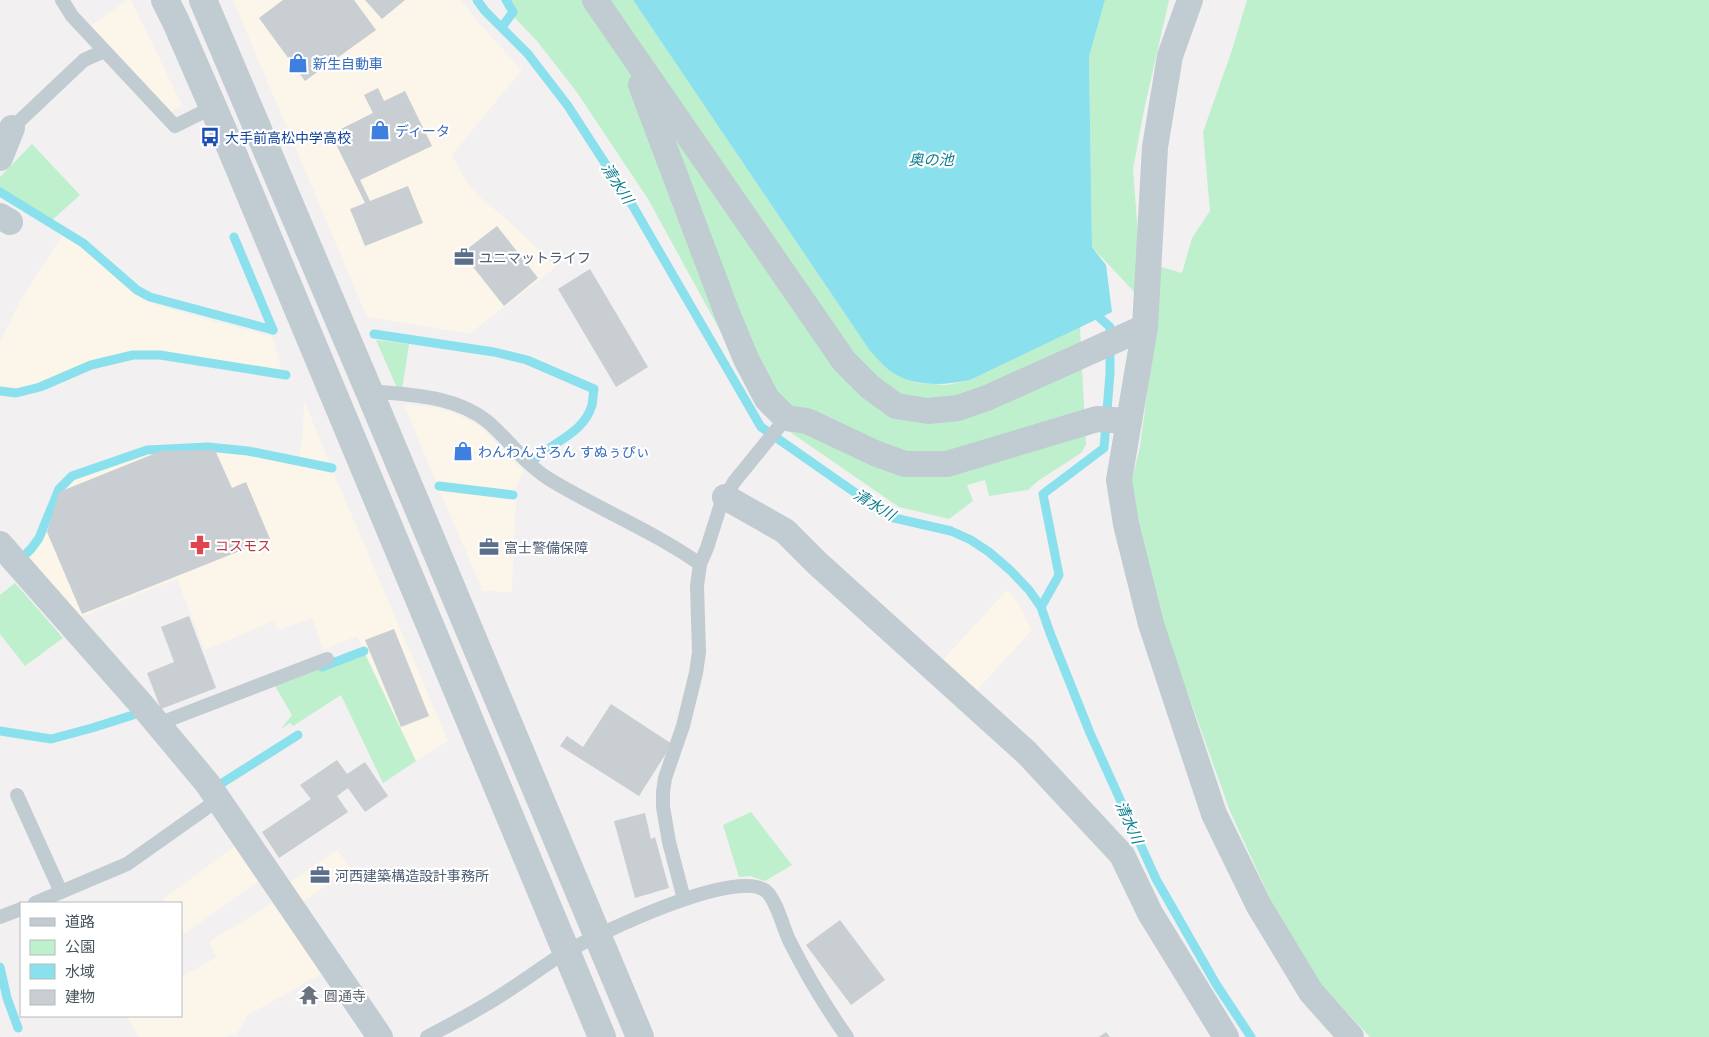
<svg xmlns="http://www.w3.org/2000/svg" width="1709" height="1037" viewBox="0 0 1709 1037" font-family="'Open Sans','Noto Sans JP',sans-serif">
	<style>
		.commercial { fill: #fcf5e9 }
		.green { fill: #bef0cd }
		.water { fill: #8ae1ed }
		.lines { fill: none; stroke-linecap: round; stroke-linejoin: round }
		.stream { stroke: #8ae1ed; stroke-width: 9 }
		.building { fill: #c9ced2 }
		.service { stroke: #c0cbd2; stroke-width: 14 }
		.minor { stroke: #c0cbd2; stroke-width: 26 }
		.tertiary { stroke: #c0cbd2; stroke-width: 28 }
		.labels { text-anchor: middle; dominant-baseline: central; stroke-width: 4.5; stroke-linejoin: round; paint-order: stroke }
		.shop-label { font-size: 14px; fill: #366cbe; stroke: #fff; text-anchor: start }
		.transit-label { font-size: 14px; fill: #164399; stroke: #fff; text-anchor: start }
		.service-label { font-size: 14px; fill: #4e5e75; stroke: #fff; text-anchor: start }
		.health-label { font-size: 14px; fill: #be3a42; stroke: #fff; text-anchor: start }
		.worship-label { font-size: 14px; fill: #5b616d; stroke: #fff; text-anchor: start }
		.water-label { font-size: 15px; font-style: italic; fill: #0b7e8f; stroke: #fff }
	</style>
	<rect width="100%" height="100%" fill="#f2f0f0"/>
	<g class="commercial">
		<polygon points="127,0 131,0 182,105 168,114 88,28"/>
		<polygon points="233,0 461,0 476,20 522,70 452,155 465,179 477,195 504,217 536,247 555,268 469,334 367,317"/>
		<polygon points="62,236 81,247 134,294 145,301 179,312 267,335 273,338 281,369 280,373 161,353 132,353 91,363 39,385 15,392 0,389 0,342 20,301"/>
		<polygon points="304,400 330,464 299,457 303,431"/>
		<polygon points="404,404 439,408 456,414 478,425 524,471 514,491 436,482"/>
		<polygon points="208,449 248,453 332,469 448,741 416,761 357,636 323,650 312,618 278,630 274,621 205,650 177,579 77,618 24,559 39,540 61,489 73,477 83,472 148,452"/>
		<polygon points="438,487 512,496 515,500 516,503 513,560 512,592 483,591"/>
		<polygon points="1007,590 1018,603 1032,630 974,693 940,663"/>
		<polygon points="236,845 260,880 184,934 181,930 181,903 164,903 162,900"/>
		<polygon points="337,850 350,867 301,904 289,883"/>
		<polygon points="274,902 321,974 248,1015 235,1037 233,1034 225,1037 139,1037 127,1016 181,1016 181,977 217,957 209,942"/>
	</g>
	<g class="green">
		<polygon points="508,0 633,0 870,351 895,375 918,383 947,385 970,380 1080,327 1086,445 1081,453 1038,481 1028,490 989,496 985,480 967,485 973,501 949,519 899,507 790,432 782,429 723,336 648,199 576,91 537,41 513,16 515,13"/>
		<polygon points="1105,0 1169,0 1144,110 1133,169 1140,261 1182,273 1192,238 1210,211 1203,132 1232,50 1247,0 1709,0 1709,1037 1370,1037 1321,985 1272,903 1230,811 1163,624 1135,527 1131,484 1140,447 1157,316 1092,247 1089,57"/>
		<polygon points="32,144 80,195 51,221 0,189 0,177"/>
		<polygon points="376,340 409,344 402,390 398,390"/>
		<polygon points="15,583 63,638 25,666 0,634 0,595"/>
		<polygon points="364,652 416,761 383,783 341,695 293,726 290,723 281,729 292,715 275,686"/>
		<polygon points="751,812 792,865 765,881 750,876 739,877 723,825"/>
	</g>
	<path class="water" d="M633,0H1105L1089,57L1092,247L1106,265L1112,312L970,380C946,385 920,387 896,375C887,370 878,359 870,351Z"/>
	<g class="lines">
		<g class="stream">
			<polyline points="477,0 485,11 528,54 568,106 634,208 761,427 890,517 951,531 971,540 989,552 1010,570 1029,590 1041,607 1050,633 1090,733 1156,879 1216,984 1251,1037"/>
			<polyline points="502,27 513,12 506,0"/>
			<polyline points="0,192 83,243 137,290 150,297 273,330"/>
			<polyline points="234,237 273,330"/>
			<path d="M374,334L494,352L527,360L594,389C593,394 593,400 592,405C584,434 551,442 532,462"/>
			<polyline points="0,391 16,393 40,387 91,365 133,355 160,355 286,375"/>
			<polyline points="439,486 513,495"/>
			<polyline points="23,557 31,549 39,538 59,489 72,476 147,450 208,447 248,451 332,468"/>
			<polyline points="1041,607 1059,575 1043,494 1104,448 1110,373 1110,327 1100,318"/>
			<polyline points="322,667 364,651"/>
			<polyline points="0,731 51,739 92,728 133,715"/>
			<polyline points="219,785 298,735"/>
			<polyline points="0,967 7,998 18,1028"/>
		</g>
	</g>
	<g class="building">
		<polygon points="283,0 354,0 376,30 305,81 259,18"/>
		<polygon points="365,0 405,0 382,19"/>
		<polygon points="378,88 384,101 405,91 432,146 360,180 370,201 408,186 423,223 365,246 350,209 365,203 331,134 373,113 364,95"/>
		<polygon points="497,226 538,278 504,306 462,253"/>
		<polygon points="590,269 648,367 616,387 558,289"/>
		<polygon points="215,450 232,488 246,482 270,539 82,614 47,532 59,492 161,451"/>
		<polygon points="189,616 216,688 161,709 147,673 174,662 161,627"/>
		<polygon points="394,629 429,716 401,727 365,640"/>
		<polygon points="611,704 672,744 639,796 560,746 567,736 583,747"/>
		<polygon points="337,760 347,774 365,762 388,796 365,812 348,788 337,796 348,812 279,858 262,832 311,799 300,785"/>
		<polygon points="645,813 651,839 655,837 669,888 635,898 614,821"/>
		<polygon points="840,920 885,980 851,1005 806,945"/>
		<polygon points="1106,1032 1110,1037 1099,1037"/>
	</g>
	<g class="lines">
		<g class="service">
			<polyline points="62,0 72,16 175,126 213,107"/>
			<polyline points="12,128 84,60 104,51"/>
			<path d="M369,391C409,395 455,395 488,422C509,440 525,464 549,479C598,509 653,531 700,564"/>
			<polyline points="158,724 327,659"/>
			<polyline points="17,795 61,892"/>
			<polyline points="684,899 669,842 663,807 663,792 665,778 683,726 696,673 699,652 697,586 700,564 707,548 720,507 734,482 786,418"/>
			<polyline points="35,903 127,864 219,799"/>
			<polyline points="0,917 21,909"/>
			<path d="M427,1037C455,1022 483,1008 509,990C528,978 546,964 566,952C596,935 739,865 767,892C777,902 783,927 789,940C806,974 825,1006 847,1037"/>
		</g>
		<g class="minor">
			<polyline points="595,0 844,361 870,387 896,406 928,411 958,408 987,398 1145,327"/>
			<polyline points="1190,0 1170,56 1155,147 1145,327 1119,480 1126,524 1151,624 1214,814 1259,906 1311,992 1351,1037"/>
			<polyline points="641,85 727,313 746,359 767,399 786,418 807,421 877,454 905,464 947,464 1097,419 1129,421"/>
			<polyline points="0,158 12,128"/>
			<polyline points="0,216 10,222"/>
			<polyline points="725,497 785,531 817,563 1027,753 1122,855 1150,913 1226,1037"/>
			<polyline points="0,544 141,704 207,783 380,1037"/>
		</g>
		<g class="tertiary">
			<polyline points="165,0 176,22 229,144 602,1037"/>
			<polyline points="203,0 369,391 640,1037"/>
		</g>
	</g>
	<defs>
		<symbol id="shop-bare" viewBox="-9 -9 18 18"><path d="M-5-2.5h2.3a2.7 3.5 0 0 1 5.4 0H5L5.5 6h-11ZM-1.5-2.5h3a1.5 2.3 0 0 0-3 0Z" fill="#3f7fe0" stroke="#fff" stroke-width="2.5" paint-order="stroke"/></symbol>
		<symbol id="bus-bare" viewBox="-9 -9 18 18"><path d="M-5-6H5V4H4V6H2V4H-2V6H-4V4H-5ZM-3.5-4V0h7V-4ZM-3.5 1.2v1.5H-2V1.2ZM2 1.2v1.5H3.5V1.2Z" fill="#1a4fb4" stroke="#fff" stroke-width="2.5" paint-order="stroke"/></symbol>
		<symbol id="office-bare" viewBox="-9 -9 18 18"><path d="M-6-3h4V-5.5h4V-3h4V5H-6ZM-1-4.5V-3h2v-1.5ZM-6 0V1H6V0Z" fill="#5c6f8a" stroke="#fff" stroke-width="2.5" paint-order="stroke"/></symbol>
		<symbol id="pharmacy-bare" viewBox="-9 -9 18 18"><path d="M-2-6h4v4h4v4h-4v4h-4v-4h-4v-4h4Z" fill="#e0444e" stroke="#fff" stroke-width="2.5" paint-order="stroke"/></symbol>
		<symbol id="temple-bare" viewBox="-9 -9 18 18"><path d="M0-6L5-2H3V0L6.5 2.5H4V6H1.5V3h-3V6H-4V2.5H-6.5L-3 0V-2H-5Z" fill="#6b7280" stroke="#fff" stroke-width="2.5" paint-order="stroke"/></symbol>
	</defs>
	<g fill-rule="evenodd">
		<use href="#shop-bare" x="284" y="49" width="28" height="28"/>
		<use href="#shop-bare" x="366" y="116" width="28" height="28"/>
		<use href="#bus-bare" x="196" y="123" width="28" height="28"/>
		<use href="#office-bare" x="450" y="243" width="28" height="28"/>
		<use href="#shop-bare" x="449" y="437" width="28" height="28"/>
		<use href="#pharmacy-bare" x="186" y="531" width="28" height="28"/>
		<use href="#office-bare" x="475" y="533" width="28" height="28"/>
		<use href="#office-bare" x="306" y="861" width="28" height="28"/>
		<use href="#temple-bare" x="295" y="981" width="28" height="28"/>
	</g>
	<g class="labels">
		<g class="shop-label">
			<text x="313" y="63">新生自動車</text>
			<text x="395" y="130">ディータ</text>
			<text x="478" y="451">わんわんさろん すぬぅぴぃ</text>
		</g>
		<g class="transit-label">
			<text x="225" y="137">大手前高松中学高校</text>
		</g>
		<g class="service-label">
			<text x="479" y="257">ユニマットライフ</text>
			<text x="504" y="547">富士警備保障</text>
			<text x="335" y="875">河西建築構造設計事務所</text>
		</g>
		<g class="health-label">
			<text x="215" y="545">コスモス</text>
		</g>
		<g class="worship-label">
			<text x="324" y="995">圓通寺</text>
		</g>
		<g class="water-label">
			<text x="931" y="159">奥の池</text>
			<text transform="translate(618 183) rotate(57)">清水川</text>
			<text transform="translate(875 504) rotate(31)">清水川</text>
			<text transform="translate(1130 822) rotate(66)">清水川</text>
		</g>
	</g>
	<rect x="20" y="902" width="162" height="115" fill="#ffffff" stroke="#b5bbbe"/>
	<rect x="30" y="918" width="25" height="8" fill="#c0cbd2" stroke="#b5bbbe"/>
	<text x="65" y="927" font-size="15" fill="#47555d">道路</text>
	<rect x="30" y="940" width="25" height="15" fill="#bef0cd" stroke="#b5bbbe"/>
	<text x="65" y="952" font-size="15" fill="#47555d">公園</text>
	<rect x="30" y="964" width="25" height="15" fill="#8ae1ed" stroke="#b5bbbe"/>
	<text x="65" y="977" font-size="15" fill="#47555d">水域</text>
	<rect x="30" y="990" width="25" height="15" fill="#c9ced2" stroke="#b5bbbe"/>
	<text x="65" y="1002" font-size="15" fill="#47555d">建物</text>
</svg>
